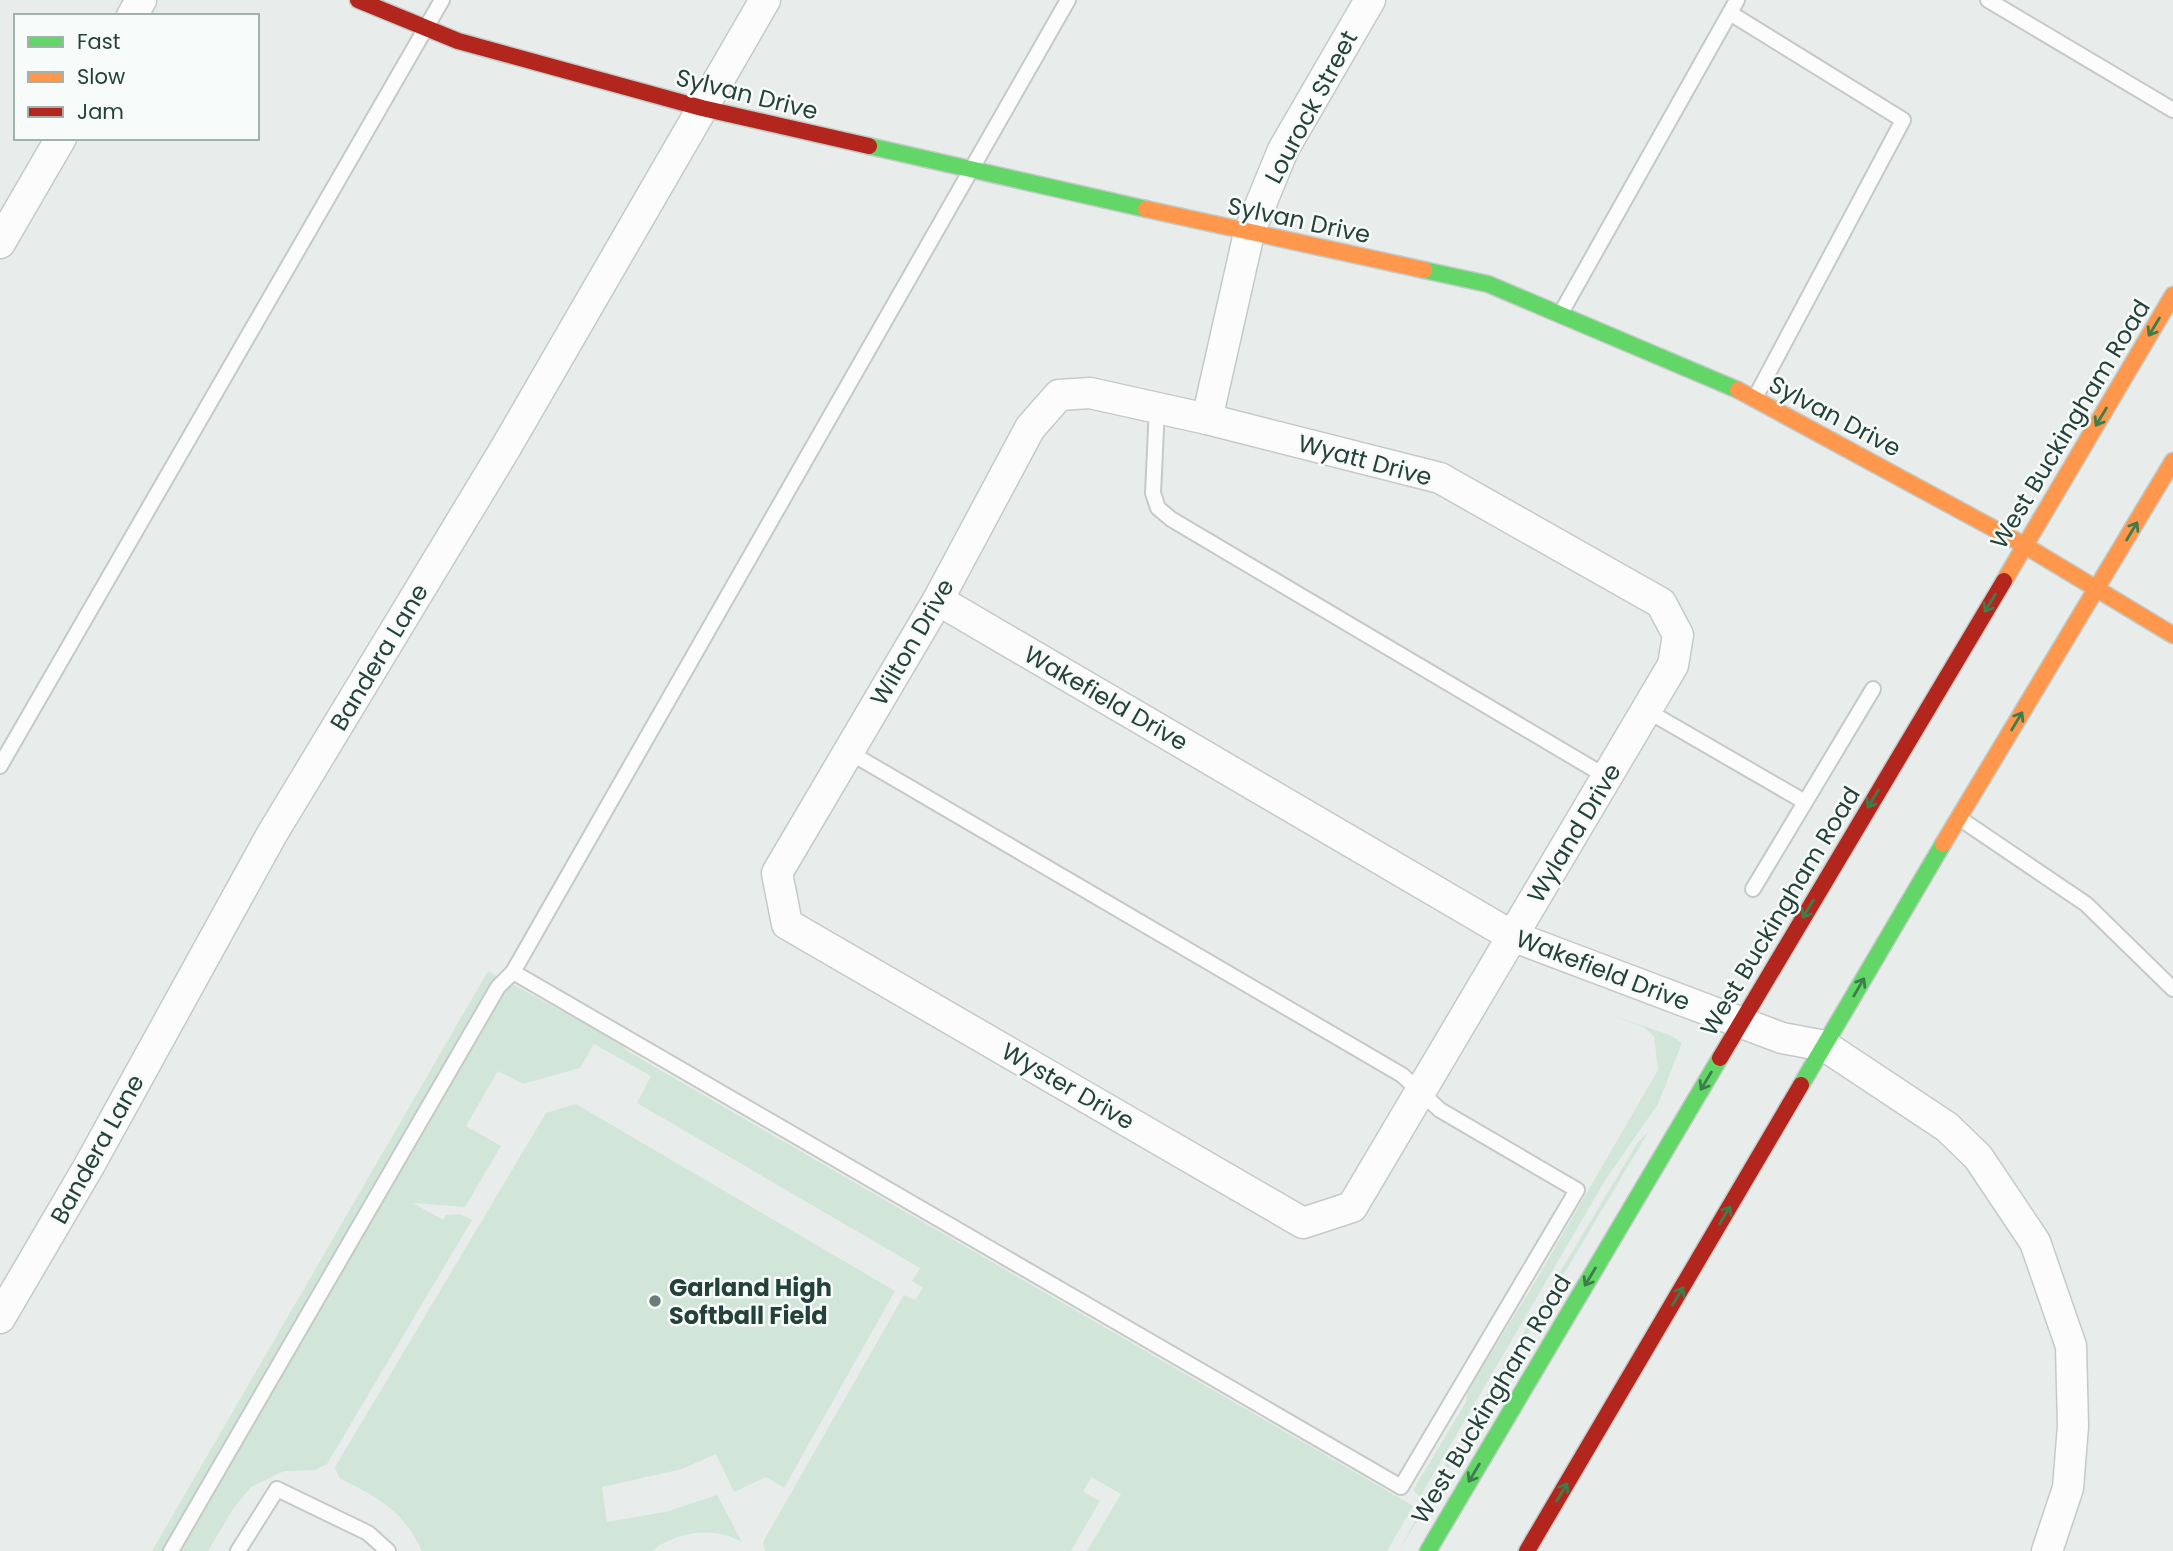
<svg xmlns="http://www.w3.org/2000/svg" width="2173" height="1551" viewBox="0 0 2173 1551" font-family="Poppins,sans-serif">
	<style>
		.green { fill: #d1e6d8 }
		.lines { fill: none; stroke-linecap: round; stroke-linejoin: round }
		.lane-casing { stroke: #c5cac8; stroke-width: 18 }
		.street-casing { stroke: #c5cac8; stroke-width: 33 }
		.fast-casing { stroke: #c3cbc8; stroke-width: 19 }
		.slow-casing { stroke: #c3cbc8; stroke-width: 19 }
		.jam-casing { stroke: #c3cbc8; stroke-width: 19 }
		.lane { stroke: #fcfcfc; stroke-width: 14 }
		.street { stroke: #fcfcfc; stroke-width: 30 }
		.fast { stroke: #63d668; stroke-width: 16 }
		.slow { stroke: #ff974d; stroke-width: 16 }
		.jam { stroke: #b3261e; stroke-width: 16 }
		.oneway { stroke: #3d7d4c }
		.poi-dot { fill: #697e78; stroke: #f7fbf9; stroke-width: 2.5 }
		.labels { text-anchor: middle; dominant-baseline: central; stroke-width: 5; stroke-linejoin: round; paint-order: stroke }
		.street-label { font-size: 24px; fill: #24423a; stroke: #f7fbf9 }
		.poi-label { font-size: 24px; font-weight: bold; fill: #24423a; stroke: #f7fbf9; text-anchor: start }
	</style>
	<rect width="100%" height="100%" fill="#e8edeb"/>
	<g class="green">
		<polygon points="488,971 617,1041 629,1052 1410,1504 1413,1506 1387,1551 1087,1551 1121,1494 1091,1477 1083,1492 1100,1501 1071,1551 765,1551 763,1542 904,1295 915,1300 923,1288 912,1281 920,1268 637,1103 651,1076 594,1044 580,1068 523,1084 498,1071 466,1126 501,1146 465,1207 413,1203 443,1220 446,1215 460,1214 472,1220 327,1464 315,1470 284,1471 251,1487 233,1509 208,1551 152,1551"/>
		<polygon points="1607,1014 1670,1035 1682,1043 1658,1104 1606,1179 1420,1497 1413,1490 1466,1402 1467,1392 1532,1287 1658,1070 1654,1036 1643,1027"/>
		<path d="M576,1104L895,1291L784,1488L766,1477L734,1492L716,1454L682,1469L602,1487L607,1522L665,1512L717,1495L742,1542C714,1526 677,1531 652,1551H422C405,1512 376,1496 339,1478L335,1467L546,1113Z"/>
		<polygon points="1649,1131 1399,1551 1449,1457 1638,1142"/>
	</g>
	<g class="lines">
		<defs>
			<g id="lane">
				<polyline points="1988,0 2173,110"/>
				<polyline points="1730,13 1903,120 1756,396"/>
				<polyline points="1561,313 1737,0"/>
				<polyline points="1157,408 1153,493 1158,508 1171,519 1607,777"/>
				<polyline points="1646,710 1805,802"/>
				<polyline points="0,766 442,0"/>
				<polyline points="1959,818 2086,904 2173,989"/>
				<polyline points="1753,889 1873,689"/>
				<polyline points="513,972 1401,1487 1577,1190 1440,1110 1402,1075 849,752"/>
				<polyline points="171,1551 498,987 513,972 1068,0"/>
				<polyline points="238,1551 277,1489 368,1533 388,1551"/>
			</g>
			<g id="street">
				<polyline points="132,16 141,0"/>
				<polyline points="0,243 61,138"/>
				<polygon points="1090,393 1207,419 1440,478 1661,603 1678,635 1673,665 1352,1207 1303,1223 787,924 777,873 938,600 1030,428 1059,395"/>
				<polyline points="1207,419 1249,233 1283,150 1370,0"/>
				<polyline points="938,600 1512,936 1782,1038 1825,1046 1947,1127 1978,1157 2035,1242 2071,1346 2073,1426 2068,1488 2047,1551"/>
				<polyline points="0,1318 89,1166 272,834 505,449 765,0"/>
			</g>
			<g id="fast">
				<polyline points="869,146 1146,209"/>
				<polyline points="1424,270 1488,284 1738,390"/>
				<polyline points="1801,1085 1943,844"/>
				<polyline points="1428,1551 1720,1058"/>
			</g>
			<g id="slow">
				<polyline points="1146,209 1424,270"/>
				<polyline points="1738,390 2024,545 2173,635"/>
				<polyline points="2004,581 2173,295"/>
				<polyline points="1943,844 2173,461"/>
			</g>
			<g id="jam">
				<polyline points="358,0 458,41 702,108 869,146"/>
				<polyline points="1720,1058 2004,581"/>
				<polyline points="1527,1551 1801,1085"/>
			</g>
		</defs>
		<use href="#lane" class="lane-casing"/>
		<use href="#street" class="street-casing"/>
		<use href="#fast" class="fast-casing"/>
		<use href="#slow" class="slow-casing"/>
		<use href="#jam" class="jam-casing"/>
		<use href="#lane" class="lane"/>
		<use href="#street" class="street"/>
		<use href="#fast" class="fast"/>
		<use href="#slow" class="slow"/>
		<use href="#jam" class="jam"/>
	</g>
	<defs><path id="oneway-shaft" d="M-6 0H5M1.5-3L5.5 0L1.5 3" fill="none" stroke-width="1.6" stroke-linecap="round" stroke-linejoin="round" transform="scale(1.75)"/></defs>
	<g class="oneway">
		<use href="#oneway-shaft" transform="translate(2154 327) rotate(121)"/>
		<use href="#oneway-shaft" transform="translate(2101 417) rotate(121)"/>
		<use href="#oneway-shaft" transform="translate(2132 531) rotate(-59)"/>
		<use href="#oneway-shaft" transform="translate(1990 603) rotate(121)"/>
		<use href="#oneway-shaft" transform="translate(2017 721) rotate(-59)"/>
		<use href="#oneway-shaft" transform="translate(1873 799) rotate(121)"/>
		<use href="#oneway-shaft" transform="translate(1808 909) rotate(121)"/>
		<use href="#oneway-shaft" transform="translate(1859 987) rotate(-60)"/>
		<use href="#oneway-shaft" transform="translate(1706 1081) rotate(121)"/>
		<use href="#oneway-shaft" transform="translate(1725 1215) rotate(-59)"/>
		<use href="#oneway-shaft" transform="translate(1590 1277) rotate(121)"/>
		<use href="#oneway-shaft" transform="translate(1678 1296) rotate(-59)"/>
		<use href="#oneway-shaft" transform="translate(1474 1473) rotate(121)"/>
		<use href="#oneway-shaft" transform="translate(1562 1492) rotate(-59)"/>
	</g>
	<circle class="poi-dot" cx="655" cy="1301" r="7"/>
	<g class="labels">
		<g class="street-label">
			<text transform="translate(747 94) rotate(14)">Sylvan Drive</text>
			<text transform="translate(1311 107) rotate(-62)">Lourock Street</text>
			<text transform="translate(1299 220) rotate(12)">Sylvan Drive</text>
			<text transform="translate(1835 416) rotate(28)">Sylvan Drive</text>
			<text transform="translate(2070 424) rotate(-59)">West Buckingham Road</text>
			<text transform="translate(1365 460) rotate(15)">Wyatt Drive</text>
			<text transform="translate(912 642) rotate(-60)">Wilton Drive</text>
			<text transform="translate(379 657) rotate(-59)">Bandera Lane</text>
			<text transform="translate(1106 698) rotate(30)">Wakefield Drive</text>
			<text transform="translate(1574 833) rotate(-59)">Wyland Drive</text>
			<text transform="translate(1780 911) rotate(-59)">West Buckingham Road</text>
			<text transform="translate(1603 970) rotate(21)">Wakefield Drive</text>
			<text transform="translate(1068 1086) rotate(30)">Wyster Drive</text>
			<text transform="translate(97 1149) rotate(-61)">Bandera Lane</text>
			<text transform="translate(1491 1399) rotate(-59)">West Buckingham Road</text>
		</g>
		<g class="poi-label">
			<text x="669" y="1287">Garland High<tspan x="669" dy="28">Softball Field</tspan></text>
		</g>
	</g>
	<rect x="14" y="14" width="245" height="126" fill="#f7fbf9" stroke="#a3b1ad" stroke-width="2"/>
	<rect x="28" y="37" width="35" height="10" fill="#63d668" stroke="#a3b1ad" stroke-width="2"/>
	<text x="77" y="49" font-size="21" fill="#24423a">Fast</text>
	<rect x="28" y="72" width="35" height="10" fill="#ff974d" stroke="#a3b1ad" stroke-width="2"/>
	<text x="77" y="84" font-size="21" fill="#24423a">Slow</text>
	<rect x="28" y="107" width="35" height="10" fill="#b3261e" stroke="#a3b1ad" stroke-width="2"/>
	<text x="77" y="119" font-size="21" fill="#24423a">Jam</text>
</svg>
